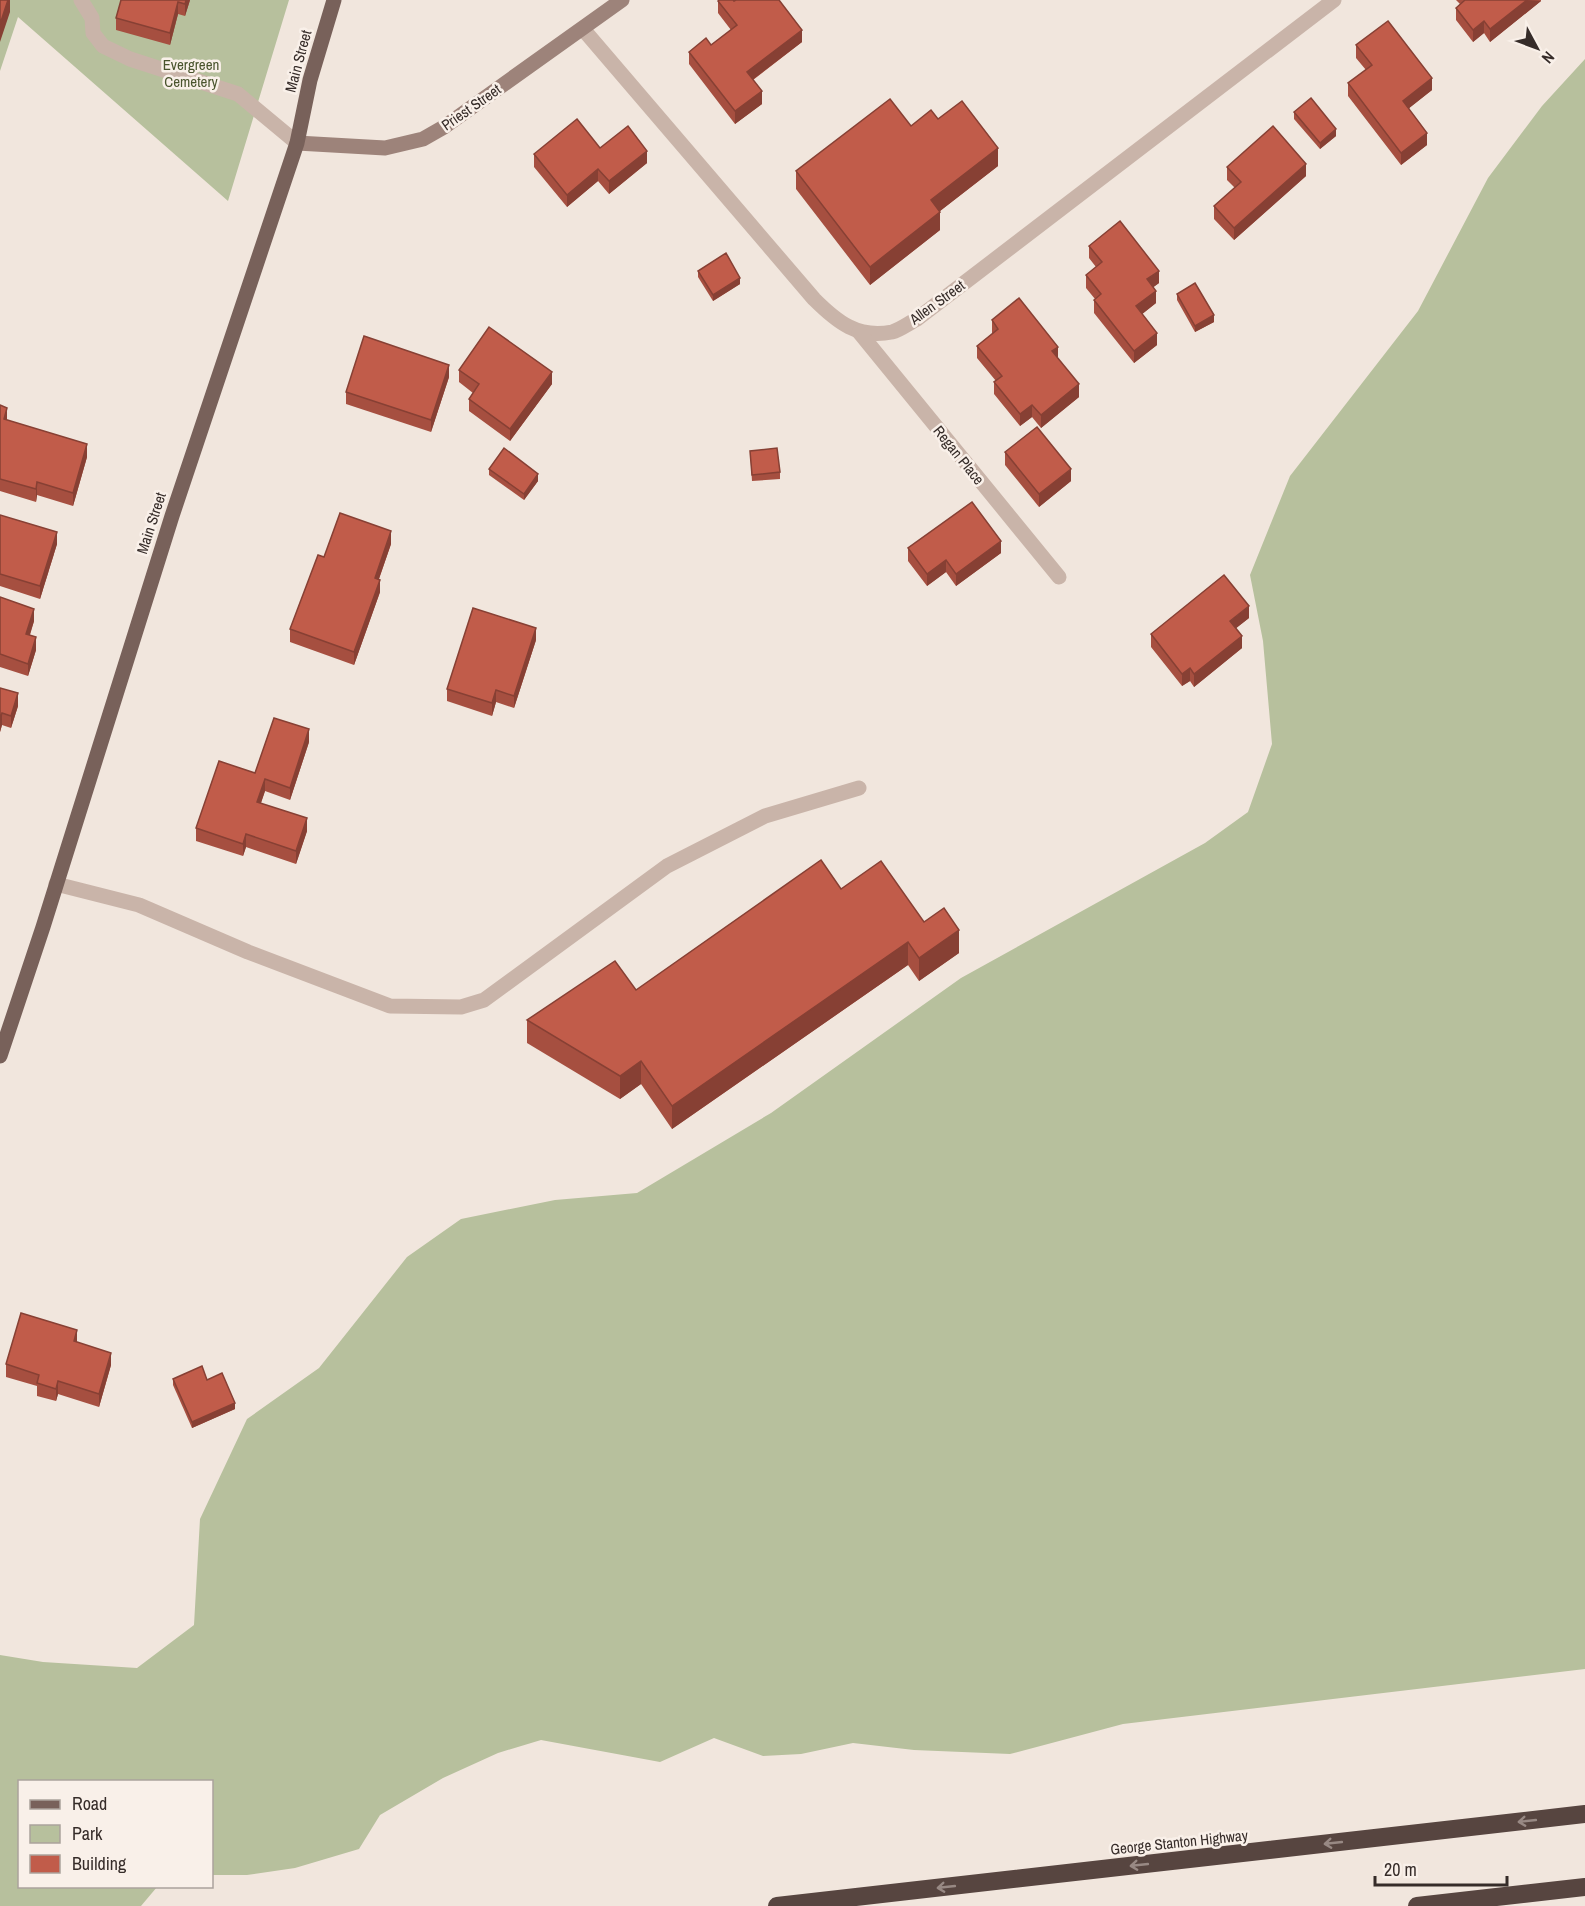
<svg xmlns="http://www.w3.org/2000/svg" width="1585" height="1906" viewBox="0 0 1585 1906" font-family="'Archivo Narrow',sans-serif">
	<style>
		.green { fill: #b7c09d }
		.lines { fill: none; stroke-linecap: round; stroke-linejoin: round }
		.lane { stroke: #c9b4a9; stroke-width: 15 }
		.street { stroke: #c9b4a9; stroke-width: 15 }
		.secondary { stroke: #9d837a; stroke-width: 15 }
		.primary { stroke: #78615a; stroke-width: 15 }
		.highway { stroke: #574540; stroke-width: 18 }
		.wall { fill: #a64f40 }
		.shaded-wall { fill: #874034 }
		.building { fill: #c15c4a; stroke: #874034; stroke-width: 1.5 }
		.oneway { stroke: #988984 }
		.labels { text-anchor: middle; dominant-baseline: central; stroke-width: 5; stroke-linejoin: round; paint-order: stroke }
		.street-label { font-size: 15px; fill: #362c29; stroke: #f9f0e9 }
		.park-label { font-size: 15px; fill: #49542d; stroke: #f9f0e9 }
	</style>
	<rect width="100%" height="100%" fill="#f1e6dd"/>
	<g class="green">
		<polygon points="0,0 289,0 228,201 18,17 0,71"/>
		<polygon points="1585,59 1585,1669 1123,1724 1010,1754 914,1750 853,1743 801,1754 763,1756 714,1738 660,1762 541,1740 498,1753 443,1778 380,1815 359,1849 295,1868 247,1875 212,1875 212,1782 20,1782 20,1886 157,1887 141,1906 0,1906 0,1655 43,1662 137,1668 194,1625 200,1519 247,1419 319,1368 407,1257 461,1219 555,1200 637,1193 771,1113 961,978 1205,843 1248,812 1272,744 1263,641 1250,575 1290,476 1418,311 1488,178 1542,106"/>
	</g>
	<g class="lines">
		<g class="lane">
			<polyline points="81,0 92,18 93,33 103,46 130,59 238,94 297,143"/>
			<polyline points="56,884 139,905 248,952 390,1006 461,1007 484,1000 667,866 765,816 859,788"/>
		</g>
		<g class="street">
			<path d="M583,29L814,299C837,322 858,339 892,332C900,330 909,323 917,319L1334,0"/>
			<polyline points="859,332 1059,577"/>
		</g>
		<polyline class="secondary" points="297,143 385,148 423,139 444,127 622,0"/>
		<polyline class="primary" points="0,1056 43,927 172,516 297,143 310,80 334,0"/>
		<g class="highway">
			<polyline points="777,1906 1585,1814"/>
			<polyline points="1417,1906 1585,1887"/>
		</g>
	</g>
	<g class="wall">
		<polygon points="121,0 190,0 185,16 178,14 170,45 116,30 116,18"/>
		<polygon points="1456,0 1541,0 1541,1 1490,42 1484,33 1473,42 1456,20 1456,8 1460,4"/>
		<polygon points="718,1 802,42 753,80 762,104 735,124 689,64 689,52 711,45 731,30 718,13"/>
		<polygon points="1356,45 1432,90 1409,108 1427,145 1401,165 1348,96 1348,83 1366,70 1356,58"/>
		<polygon points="1294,112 1336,136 1320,149 1294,119"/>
		<polygon points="938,119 998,166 940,211 940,230 870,285 796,189 796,171 911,126"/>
		<polygon points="600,148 647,163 609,194 598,181 567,207 534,167 534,154"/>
		<polygon points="1227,167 1306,176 1234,240 1214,219 1214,206 1235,188 1227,180"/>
		<polygon points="1089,246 1159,283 1153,287 1156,303 1142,314 1157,345 1134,363 1094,313 1094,300 1095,299 1086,288 1086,275 1096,267 1089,258"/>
		<polygon points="698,271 740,284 713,301 698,277"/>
		<polygon points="1177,294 1214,322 1195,332 1177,300"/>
		<polygon points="992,320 1058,358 1079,397 1041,428 1032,417 1020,426 994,394 994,382 996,381 977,358 977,346 992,334"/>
		<polygon points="459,370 552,384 510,441 469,411 469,399 473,393 459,382"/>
		<polygon points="449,377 431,432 346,404 346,392"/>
		<polygon points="0,405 7,420 87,457 73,506 37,495 36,502 0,491"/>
		<polygon points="750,451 780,472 780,479 752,481"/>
		<polygon points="1005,452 1071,481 1039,507 1005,465"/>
		<polygon points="489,469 538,481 524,500 489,475"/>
		<polygon points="0,515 57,544 40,599 0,586"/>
		<polygon points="391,544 379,579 380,592 354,665 290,642 290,629 324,557"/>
		<polygon points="908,548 1001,553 956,586 946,572 927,586 908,561"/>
		<polygon points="0,597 34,621 30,635 36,650 28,676 0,667"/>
		<polygon points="1249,618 1236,628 1242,648 1194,687 1190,681 1182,686 1151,647 1151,634"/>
		<polygon points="536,640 514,708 496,702 492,716 447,701 447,689"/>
		<polygon points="0,688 18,706 11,728 2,725 0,732"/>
		<polygon points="309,742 290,800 265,791 261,803 307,831 296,864 246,847 243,856 196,841 196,828 255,773"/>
		<polygon points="841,889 924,922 959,953 919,981 908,965 672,1129 641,1084 620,1099 527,1043 527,1020 636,990"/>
		<polygon points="77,1342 111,1365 99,1407 58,1394 56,1401 37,1396 37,1386 6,1377 6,1364"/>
		<polygon points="173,1379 207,1380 235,1409 192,1428 173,1385"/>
	</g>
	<g class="shaded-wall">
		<polygon points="8,0 10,0 10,12 0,42 0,24"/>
		<polygon points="186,0 190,0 185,16 185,4"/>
		<polygon points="1527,0 1541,1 1490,42 1490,29"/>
		<polygon points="178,2 178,14 170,45 170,33"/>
		<polygon points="1484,21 1484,33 1473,42 1473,30"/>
		<polygon points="802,30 802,42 747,84 747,72"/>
		<polygon points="1432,78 1432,90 1403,113 1403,101"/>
		<polygon points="762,91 762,104 735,124 735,111"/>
		<polygon points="1336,129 1336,136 1320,149 1320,143"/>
		<polygon points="1427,133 1427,145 1401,165 1401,153"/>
		<polygon points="998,148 998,166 931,218 931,200"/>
		<polygon points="647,151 647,163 609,194 609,181"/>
		<polygon points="1306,164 1306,176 1234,240 1234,228"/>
		<polygon points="598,169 598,181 567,207 567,195"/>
		<polygon points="940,212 940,230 870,285 870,267"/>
		<polygon points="1159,271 1159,283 1147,292 1147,279"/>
		<polygon points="740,278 740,284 713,301 713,295"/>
		<polygon points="1156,291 1156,303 1136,319 1136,306"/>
		<polygon points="1214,315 1214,322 1195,332 1195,326"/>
		<polygon points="1157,333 1157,345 1134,363 1134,351"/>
		<polygon points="1058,347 1058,359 1052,351"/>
		<polygon points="449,365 449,377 431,432 431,420"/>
		<polygon points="552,372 552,384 510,441 510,429"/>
		<polygon points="1079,384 1079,397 1041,428 1041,415"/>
		<polygon points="1032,405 1032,417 1020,426 1020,414"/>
		<polygon points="7,408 7,420 4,432 4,419"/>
		<polygon points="87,444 87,457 73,506 73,493"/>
		<polygon points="1071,469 1071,481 1039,507 1039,494"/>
		<polygon points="538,474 538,481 524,500 524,494"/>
		<polygon points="37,482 37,495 36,502 36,489"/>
		<polygon points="391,531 391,544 375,590 375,578"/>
		<polygon points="57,532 57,544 40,599 40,586"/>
		<polygon points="1001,541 1001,553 956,586 956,574"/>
		<polygon points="946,560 946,572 927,586 927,574"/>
		<polygon points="380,580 380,592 354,665 354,652"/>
		<polygon points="1249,606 1249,618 1230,633 1230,621"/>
		<polygon points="34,609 34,621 26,646 26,634"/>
		<polygon points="536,628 536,640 514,708 514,696"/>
		<polygon points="1242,636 1242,648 1194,687 1194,674"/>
		<polygon points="36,637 36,650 28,676 28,664"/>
		<polygon points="1190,668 1190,681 1182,686 1182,674"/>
		<polygon points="496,690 496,702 492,716 492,703"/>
		<polygon points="18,693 18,706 11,728 11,716"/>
		<polygon points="2,713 2,725 0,732 0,720"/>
		<polygon points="309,729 309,742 290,800 290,788"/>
		<polygon points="265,779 265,791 257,814 257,802"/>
		<polygon points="307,818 307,831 296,864 296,851"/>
		<polygon points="246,834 246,847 243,856 243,844"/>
		<polygon points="959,930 959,953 919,981 919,958"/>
		<polygon points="908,942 908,965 672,1129 672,1106"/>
		<polygon points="641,1061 641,1084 620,1099 620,1076"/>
		<polygon points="77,1330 77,1343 74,1341"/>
		<polygon points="111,1353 111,1365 99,1407 99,1394"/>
		<polygon points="58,1381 58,1394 56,1401 56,1389"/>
		<polygon points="235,1403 235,1409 192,1428 192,1422"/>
	</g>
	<g class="building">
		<polygon points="0,0 8,0 0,24"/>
		<polygon points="121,0 186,0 185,4 178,2 170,33 116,18"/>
		<polygon points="719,0 733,0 734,1 736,0 779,0 802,30 747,72 762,91 735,111 689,52 706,38 711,45 737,25 718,1"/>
		<polygon points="1465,0 1527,0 1490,29 1484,21 1473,30 1456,8"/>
		<polygon points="1388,21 1432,78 1403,101 1427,133 1401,153 1348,83 1372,65 1356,45"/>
		<polygon points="1311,98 1336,129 1320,143 1294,112"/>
		<polygon points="890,99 911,126 931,110 938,119 962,101 998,148 931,200 940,212 870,267 796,171"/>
		<polygon points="577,119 600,148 628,126 647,151 609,181 598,169 567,195 534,154"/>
		<polygon points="1273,126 1306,164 1234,228 1214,206 1241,182 1227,167"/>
		<polygon points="1120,221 1159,271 1147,279 1156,291 1136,306 1157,333 1134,351 1094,300 1101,294 1086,275 1102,262 1089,246"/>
		<polygon points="726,253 740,278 713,295 698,271"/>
		<polygon points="1195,283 1214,315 1195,326 1177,294"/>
		<polygon points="1019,298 1058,347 1052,351 1079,384 1041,415 1032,405 1020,414 994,382 1002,376 977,346 998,329 992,320"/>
		<polygon points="489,327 552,372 510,429 469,399 479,384 459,370"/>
		<polygon points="364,336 449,365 431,420 346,392"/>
		<polygon points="0,405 7,408 4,419 87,444 73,493 37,482 36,489 0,479"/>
		<polygon points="1037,427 1071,469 1039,494 1005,452"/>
		<polygon points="504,448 538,474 524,494 489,469"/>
		<polygon points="777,448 780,472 752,475 750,451"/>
		<polygon points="972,502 1001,541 956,574 946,560 927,574 908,548"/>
		<polygon points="340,513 391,531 375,578 380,580 354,652 290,629 318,555 324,557"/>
		<polygon points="0,515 57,532 40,586 0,574"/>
		<polygon points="1224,575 1249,606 1230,621 1242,636 1194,674 1190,668 1182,674 1151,634"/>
		<polygon points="0,597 34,609 26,634 36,637 28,664 0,654"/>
		<polygon points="473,608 536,628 514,696 496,690 492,703 447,689"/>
		<polygon points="0,688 18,693 11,716 2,713 0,720"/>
		<polygon points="274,718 309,729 290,788 265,779 257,802 307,818 296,851 246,834 243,844 196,828 219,761 255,773"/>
		<polygon points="821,860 841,889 881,861 924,922 944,908 959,930 919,958 908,942 672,1106 641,1061 620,1076 527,1020 615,961 636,990"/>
		<polygon points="21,1313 77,1330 74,1341 111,1353 99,1394 58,1381 56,1389 37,1383 39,1375 6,1364"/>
		<polygon points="202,1366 207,1380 222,1373 235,1403 192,1422 173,1379"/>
	</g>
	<defs><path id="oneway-shaft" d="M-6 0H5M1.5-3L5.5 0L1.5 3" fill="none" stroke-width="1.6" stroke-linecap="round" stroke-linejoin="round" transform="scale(1.5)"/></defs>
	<g class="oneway">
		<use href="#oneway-shaft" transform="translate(1527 1821) rotate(174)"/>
		<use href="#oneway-shaft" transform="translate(1333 1843) rotate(174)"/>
		<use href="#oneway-shaft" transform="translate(1139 1865) rotate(174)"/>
		<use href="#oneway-shaft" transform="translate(946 1887) rotate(174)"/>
	</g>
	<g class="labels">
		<g class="street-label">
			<text transform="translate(298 61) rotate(-75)">Main Street</text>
			<text transform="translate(471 107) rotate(-35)">Priest Street</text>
			<text transform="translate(937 302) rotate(-36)">Allen Street</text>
			<text transform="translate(959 455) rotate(51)">Regan Place</text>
			<text transform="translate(151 523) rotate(-72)">Main Street</text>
			<text transform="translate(1179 1842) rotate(-6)">George Stanton Highway</text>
		</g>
		<g class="park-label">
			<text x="191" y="64">Evergreen<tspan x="191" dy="17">Cemetery</tspan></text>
		</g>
	</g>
	<rect x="18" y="1780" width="195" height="108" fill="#f9f0e9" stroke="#aba29c" stroke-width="1.5"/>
	<rect x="30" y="1800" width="30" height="9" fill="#78615a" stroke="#aba29c" stroke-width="1.5"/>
	<text x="72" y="1810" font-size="18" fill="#362c29">Road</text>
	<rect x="30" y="1825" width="30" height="18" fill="#b7c09d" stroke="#aba29c" stroke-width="1.5"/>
	<text x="72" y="1840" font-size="18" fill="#362c29">Park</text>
	<rect x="30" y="1855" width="30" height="18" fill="#c15c4a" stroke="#aba29c" stroke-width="1.5"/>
	<text x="72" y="1870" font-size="18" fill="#362c29">Building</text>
	<g transform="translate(1537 48) rotate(131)" stroke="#f9f0e9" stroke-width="4.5" paint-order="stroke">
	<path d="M0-4.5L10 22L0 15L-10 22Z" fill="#362c29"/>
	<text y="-9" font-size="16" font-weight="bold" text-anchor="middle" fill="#362c29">N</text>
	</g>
	<path d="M1375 1876v9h132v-9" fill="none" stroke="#362c29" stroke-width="3"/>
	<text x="1384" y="1876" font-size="18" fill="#362c29" stroke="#f9f0e9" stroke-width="4.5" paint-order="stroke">20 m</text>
</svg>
